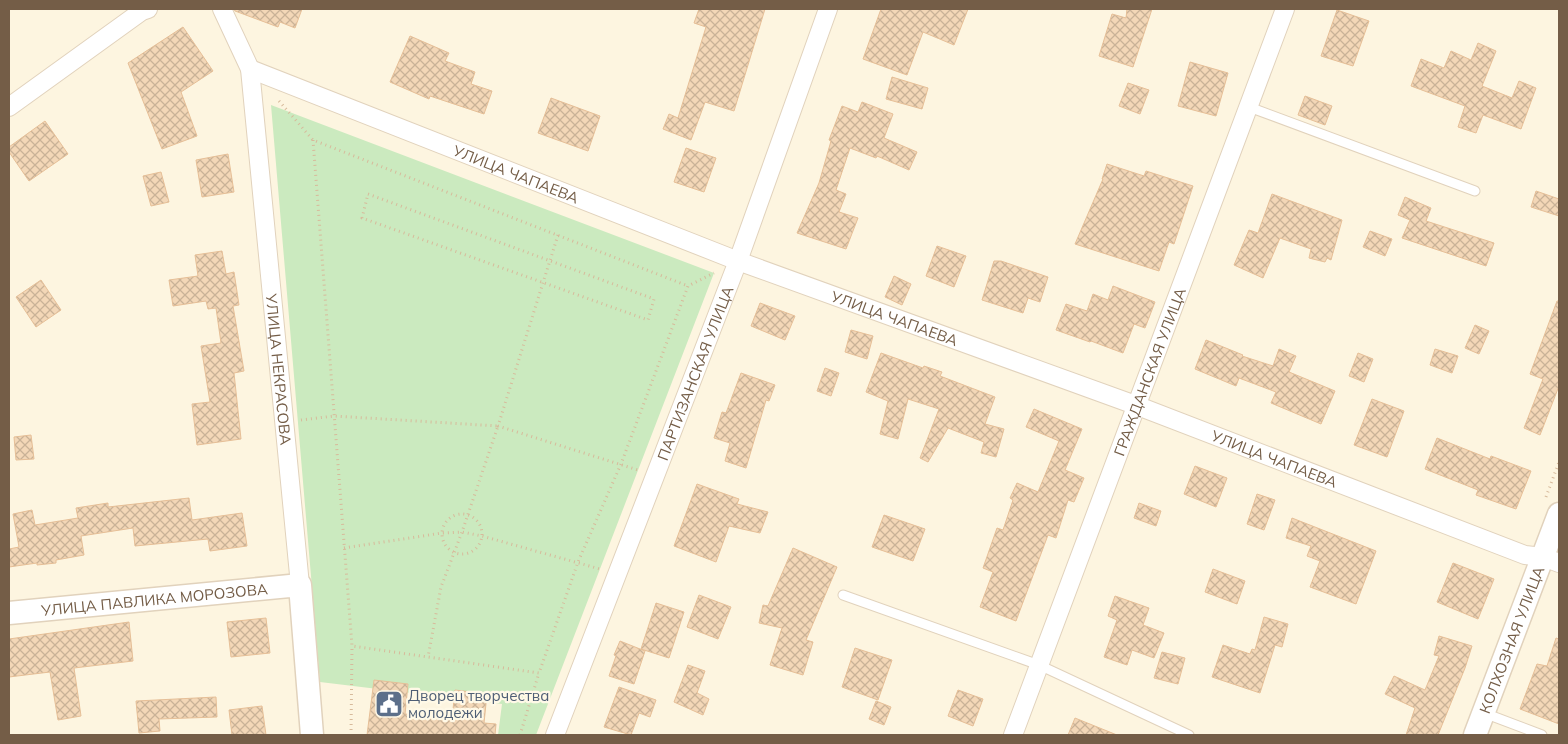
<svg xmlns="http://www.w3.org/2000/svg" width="1568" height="744" viewBox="0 0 1568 744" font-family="Mulish,sans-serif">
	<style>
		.green { fill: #cbeabf }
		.building { fill: url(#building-cross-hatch); stroke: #e6bf97 }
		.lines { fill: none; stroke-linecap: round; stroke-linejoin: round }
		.service-casing { stroke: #e1d2bc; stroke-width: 11 }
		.minor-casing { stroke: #e1d2bc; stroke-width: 20 }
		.tertiary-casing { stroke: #e1d2bc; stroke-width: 25 }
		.path { stroke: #d7ba9b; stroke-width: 3; stroke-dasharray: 1 4; stroke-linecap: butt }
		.service { stroke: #fff; stroke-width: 9 }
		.minor { stroke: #fff; stroke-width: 18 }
		.tertiary { stroke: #fff; stroke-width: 22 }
		.labels { text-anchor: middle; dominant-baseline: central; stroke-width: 4.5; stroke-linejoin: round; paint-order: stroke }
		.street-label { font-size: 15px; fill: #745d47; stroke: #fff9e7 }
		.service-label { font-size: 15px; fill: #4e5e75; stroke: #fff9e7; text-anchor: start }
	</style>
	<defs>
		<pattern id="building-cross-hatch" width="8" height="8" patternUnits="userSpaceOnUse" patternTransform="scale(1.25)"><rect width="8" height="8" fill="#f3d7b7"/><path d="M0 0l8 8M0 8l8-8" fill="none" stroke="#c9b297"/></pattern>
	</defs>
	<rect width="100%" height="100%" fill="#fdf5e0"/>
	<polygon class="green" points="271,105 714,273 536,735 498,735 502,704 320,682"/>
	<g class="building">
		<polygon points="234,9 302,9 295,28 280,22 278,27 235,11"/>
		<polygon points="699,9 765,9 734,111 705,102 691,140 663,129 669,114 678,118 706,27 694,23"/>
		<polygon points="881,9 968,9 954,45 923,32 907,75 863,59"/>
		<polygon points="1127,9 1152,9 1133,67 1099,56 1112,14 1126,18"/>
		<polygon points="1337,10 1369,21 1353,66 1321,56"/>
		<polygon points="183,27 213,71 181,92 197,136 162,149 128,63"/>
		<polygon points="410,36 449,53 445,61 475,72 471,84 492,91 484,114 430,96 429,99 390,82"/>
		<polygon points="1478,43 1496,51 1482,86 1512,98 1519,81 1536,88 1521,129 1483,115 1476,133 1458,127 1465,106 1411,86 1421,59 1444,68 1451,51 1471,60"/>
		<polygon points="1190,62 1228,73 1216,116 1178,106"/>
		<polygon points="892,77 928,88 922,109 886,99"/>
		<polygon points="1128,83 1149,90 1140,114 1119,106"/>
		<polygon points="1305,96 1332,106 1325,125 1298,115"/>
		<polygon points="551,98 600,116 588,151 538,133"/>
		<polygon points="862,102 893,114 884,138 917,152 909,170 877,156 876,158 850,148 836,190 846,194 839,212 858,218 846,249 797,233 819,183 831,141 829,140 842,106 858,112"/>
		<polygon points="45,121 68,154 29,181 9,152 9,147"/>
		<polygon points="686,148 716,158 704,192 674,182"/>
		<polygon points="228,154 234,192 202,197 196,160"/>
		<polygon points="1107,164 1144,176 1146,171 1193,186 1174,244 1169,242 1159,271 1075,244 1103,179 1102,179"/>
		<polygon points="161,172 169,202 151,206 143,176"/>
		<polygon points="1536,191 1559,199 1559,216 1531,207"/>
		<polygon points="1272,194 1342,220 1331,260 1327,258 1325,262 1309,258 1311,249 1280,238 1263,278 1234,265 1249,230 1258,233"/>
		<polygon points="1405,197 1431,208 1426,221 1494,243 1486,266 1402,238 1410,220 1398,215"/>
		<polygon points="1370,231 1392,239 1385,256 1363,247"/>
		<polygon points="937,246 966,256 954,287 926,276"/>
		<polygon points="222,251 226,274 234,272 239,305 233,306 244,371 234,373 241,439 197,445 192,404 210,402 201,346 221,343 216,308 208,309 206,301 173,306 169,280 198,276 195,255"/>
		<polygon points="994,261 1001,261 1048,277 1040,302 1028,298 1023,313 982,300"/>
		<polygon points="894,276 911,284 902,305 885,297"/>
		<polygon points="41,280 61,310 36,327 16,297"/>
		<polygon points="1113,286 1155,302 1145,328 1134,324 1123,353 1091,341 1090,342 1056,330 1066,304 1087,311 1093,294 1108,300"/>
		<polygon points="1557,301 1559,301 1559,386 1540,435 1524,428 1543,379 1530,374"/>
		<polygon points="760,303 795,316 785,340 751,326"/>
		<polygon points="1475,325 1489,331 1479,354 1465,348"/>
		<polygon points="851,330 873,336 867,359 845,352"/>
		<polygon points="1206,340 1243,355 1242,356 1273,366 1279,349 1296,356 1289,372 1335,391 1321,424 1271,403 1276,392 1239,378 1236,386 1195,369"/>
		<polygon points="1435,349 1458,356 1452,373 1430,365"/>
		<polygon points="881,353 923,368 924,366 942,372 940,376 995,397 985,424 1004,429 996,457 981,453 984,442 948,428 928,462 920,458 939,409 908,399 898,439 880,434 888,401 866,392"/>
		<polygon points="1358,353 1373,359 1364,382 1349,376"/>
		<polygon points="825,368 839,373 831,396 817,391"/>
		<polygon points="741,373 775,385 769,401 766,400 746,468 725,461 730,443 714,438 722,412 726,413"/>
		<polygon points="1372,399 1404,411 1387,457 1354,445"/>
		<polygon points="1034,409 1082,429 1065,470 1084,478 1074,502 1068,500 1056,538 1048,535 1016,621 980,607 993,572 983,568 997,528 1003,530 1013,500 1010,498 1017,483 1038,492 1059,441 1026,427"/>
		<polygon points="31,435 34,459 16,460 14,437"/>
		<polygon points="1437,438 1490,459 1491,456 1531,471 1516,509 1476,495 1478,490 1425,469"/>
		<polygon points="1195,466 1227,478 1216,507 1184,494"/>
		<polygon points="697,484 739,499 737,504 768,512 760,533 729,526 716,562 674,546"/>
		<polygon points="1257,494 1275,500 1264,530 1247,524"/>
		<polygon points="189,498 192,520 242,513 247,546 210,551 208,539 135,546 133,528 81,536 84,555 56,560 56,563 37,565 37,563 9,567 9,549 19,547 13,514 32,510 35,525 78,518 76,508 108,503 108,507"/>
		<polygon points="1139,503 1161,511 1156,526 1134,518"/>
		<polygon points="884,515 925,529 913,561 872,547"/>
		<polygon points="1292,518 1376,551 1356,604 1310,587 1320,561 1307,556 1311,546 1286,538"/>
		<polygon points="793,548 837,567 806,640 813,642 803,675 770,665 782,628 759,623 763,605 768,606"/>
		<polygon points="1453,563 1494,579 1478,619 1437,602"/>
		<polygon points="1213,569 1245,581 1237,604 1205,592"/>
		<polygon points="699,595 731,607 718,639 687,627"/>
		<polygon points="1115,596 1149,608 1143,625 1164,633 1154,658 1132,650 1127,665 1104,657 1117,620 1108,616"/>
		<polygon points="656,603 684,612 669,658 641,649"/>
		<polygon points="1264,617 1288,624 1282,647 1275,645 1260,693 1212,677 1223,645 1250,654 1252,649 1255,650"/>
		<polygon points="266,618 270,653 231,657 227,622"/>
		<polygon points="129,622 133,661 74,668 81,716 58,720 50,672 9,677 9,639"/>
		<polygon points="1439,636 1472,646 1465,668 1438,735 1406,735 1415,708 1385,694 1394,676 1425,690 1439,656 1434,655"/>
		<polygon points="1556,638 1559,639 1559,724 1520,709 1537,664 1547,666"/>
		<polygon points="620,641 645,651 634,684 609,676 616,656 614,655"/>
		<polygon points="855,648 892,660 878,700 842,687"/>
		<polygon points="1162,652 1185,658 1178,684 1154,678"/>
		<polygon points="688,665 705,671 697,693 709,699 703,715 674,702"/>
		<polygon points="374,680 408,684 405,714 452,719 455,690 487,694 484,723 496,724 495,735 367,735"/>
		<polygon points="619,687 656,700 650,717 639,713 631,735 604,727"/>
		<polygon points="958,690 983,699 973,726 948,716"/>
		<polygon points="216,697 217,717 159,719 160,731 139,733 136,701"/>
		<polygon points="876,701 891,707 884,725 869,719"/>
		<polygon points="262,706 266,735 232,735 229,710"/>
		<polygon points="1075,718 1117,735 1068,735"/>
	</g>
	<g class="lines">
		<defs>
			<g id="service">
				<polyline points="1249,107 1475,191"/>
				<polyline points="843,595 1039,665 1189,735"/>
				<polyline points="1484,713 1542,735"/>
			</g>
			<g id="minor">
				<path id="s1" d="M222,9L250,69L300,585"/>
				<path id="s2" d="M250,69L738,261L1138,406L1525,555L1543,557L1559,563"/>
				<polyline points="9,107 142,11 148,9"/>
				<path id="s3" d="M555,735L738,261L828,9"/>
				<path id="s4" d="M1013,735L1285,9"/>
			</g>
			<g id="tertiary">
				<path id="s5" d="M9,613L300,585L312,735"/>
				<path id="s6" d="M1475,735L1559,514"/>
			</g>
		</defs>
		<use href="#service" class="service-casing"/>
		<use href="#minor" class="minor-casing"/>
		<use href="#tertiary" class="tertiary-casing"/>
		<g class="path">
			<polyline points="279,101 313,140 688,286"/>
			<polyline points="313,140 352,646 539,673 578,562 621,464 688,286 714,273"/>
			<polygon points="368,194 654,299 648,320 362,218"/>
			<polyline points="558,235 498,426 638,470"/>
			<polyline points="301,420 334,416 498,426 462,532 441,587 428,657"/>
			<polyline points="1546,497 1559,462"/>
			<circle cx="462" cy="534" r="20"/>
			<polyline points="344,548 442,533 462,532 482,536 600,569"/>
			<polyline points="351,735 352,646"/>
			<polyline points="520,735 539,673"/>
		</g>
		<use href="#service" class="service"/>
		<use href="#minor" class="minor"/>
		<use href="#tertiary" class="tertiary"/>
	</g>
	<defs>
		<symbol id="civic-square" viewBox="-11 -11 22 22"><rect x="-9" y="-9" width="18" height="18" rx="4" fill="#5c6f8a" stroke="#fff9e7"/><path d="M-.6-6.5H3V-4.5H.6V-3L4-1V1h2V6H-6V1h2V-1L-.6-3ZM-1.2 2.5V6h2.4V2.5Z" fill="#fff"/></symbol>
	</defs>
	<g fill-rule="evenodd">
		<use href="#civic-square" x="373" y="688" width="32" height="32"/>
	</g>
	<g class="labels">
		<g class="street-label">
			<text stroke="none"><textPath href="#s2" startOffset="286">УЛИЦА ЧАПАЕВА</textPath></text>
			<text stroke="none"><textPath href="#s2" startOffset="691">УЛИЦА ЧАПАЕВА</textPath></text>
			<text stroke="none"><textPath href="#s1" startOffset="368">УЛИЦА НЕКРАСОВА</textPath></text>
			<text stroke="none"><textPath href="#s4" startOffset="388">ГРАЖДАНСКАЯ УЛИЦА</textPath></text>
			<text stroke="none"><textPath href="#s3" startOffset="388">ПАРТИЗАНСКАЯ УЛИЦА</textPath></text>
			<text stroke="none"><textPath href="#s2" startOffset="1096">УЛИЦА ЧАПАЕВА</textPath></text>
			<text stroke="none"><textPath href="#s5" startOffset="146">УЛИЦА ПАВЛИКА МОРОЗОВА</textPath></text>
			<text stroke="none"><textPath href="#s6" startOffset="102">КОЛХОЗНАЯ УЛИЦА</textPath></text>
		</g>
		<g class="service-label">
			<text x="408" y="695">Дворец творчества<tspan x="408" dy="17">молодежи</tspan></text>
		</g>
	</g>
	<rect width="1568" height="744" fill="none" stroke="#745d47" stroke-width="20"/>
</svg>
